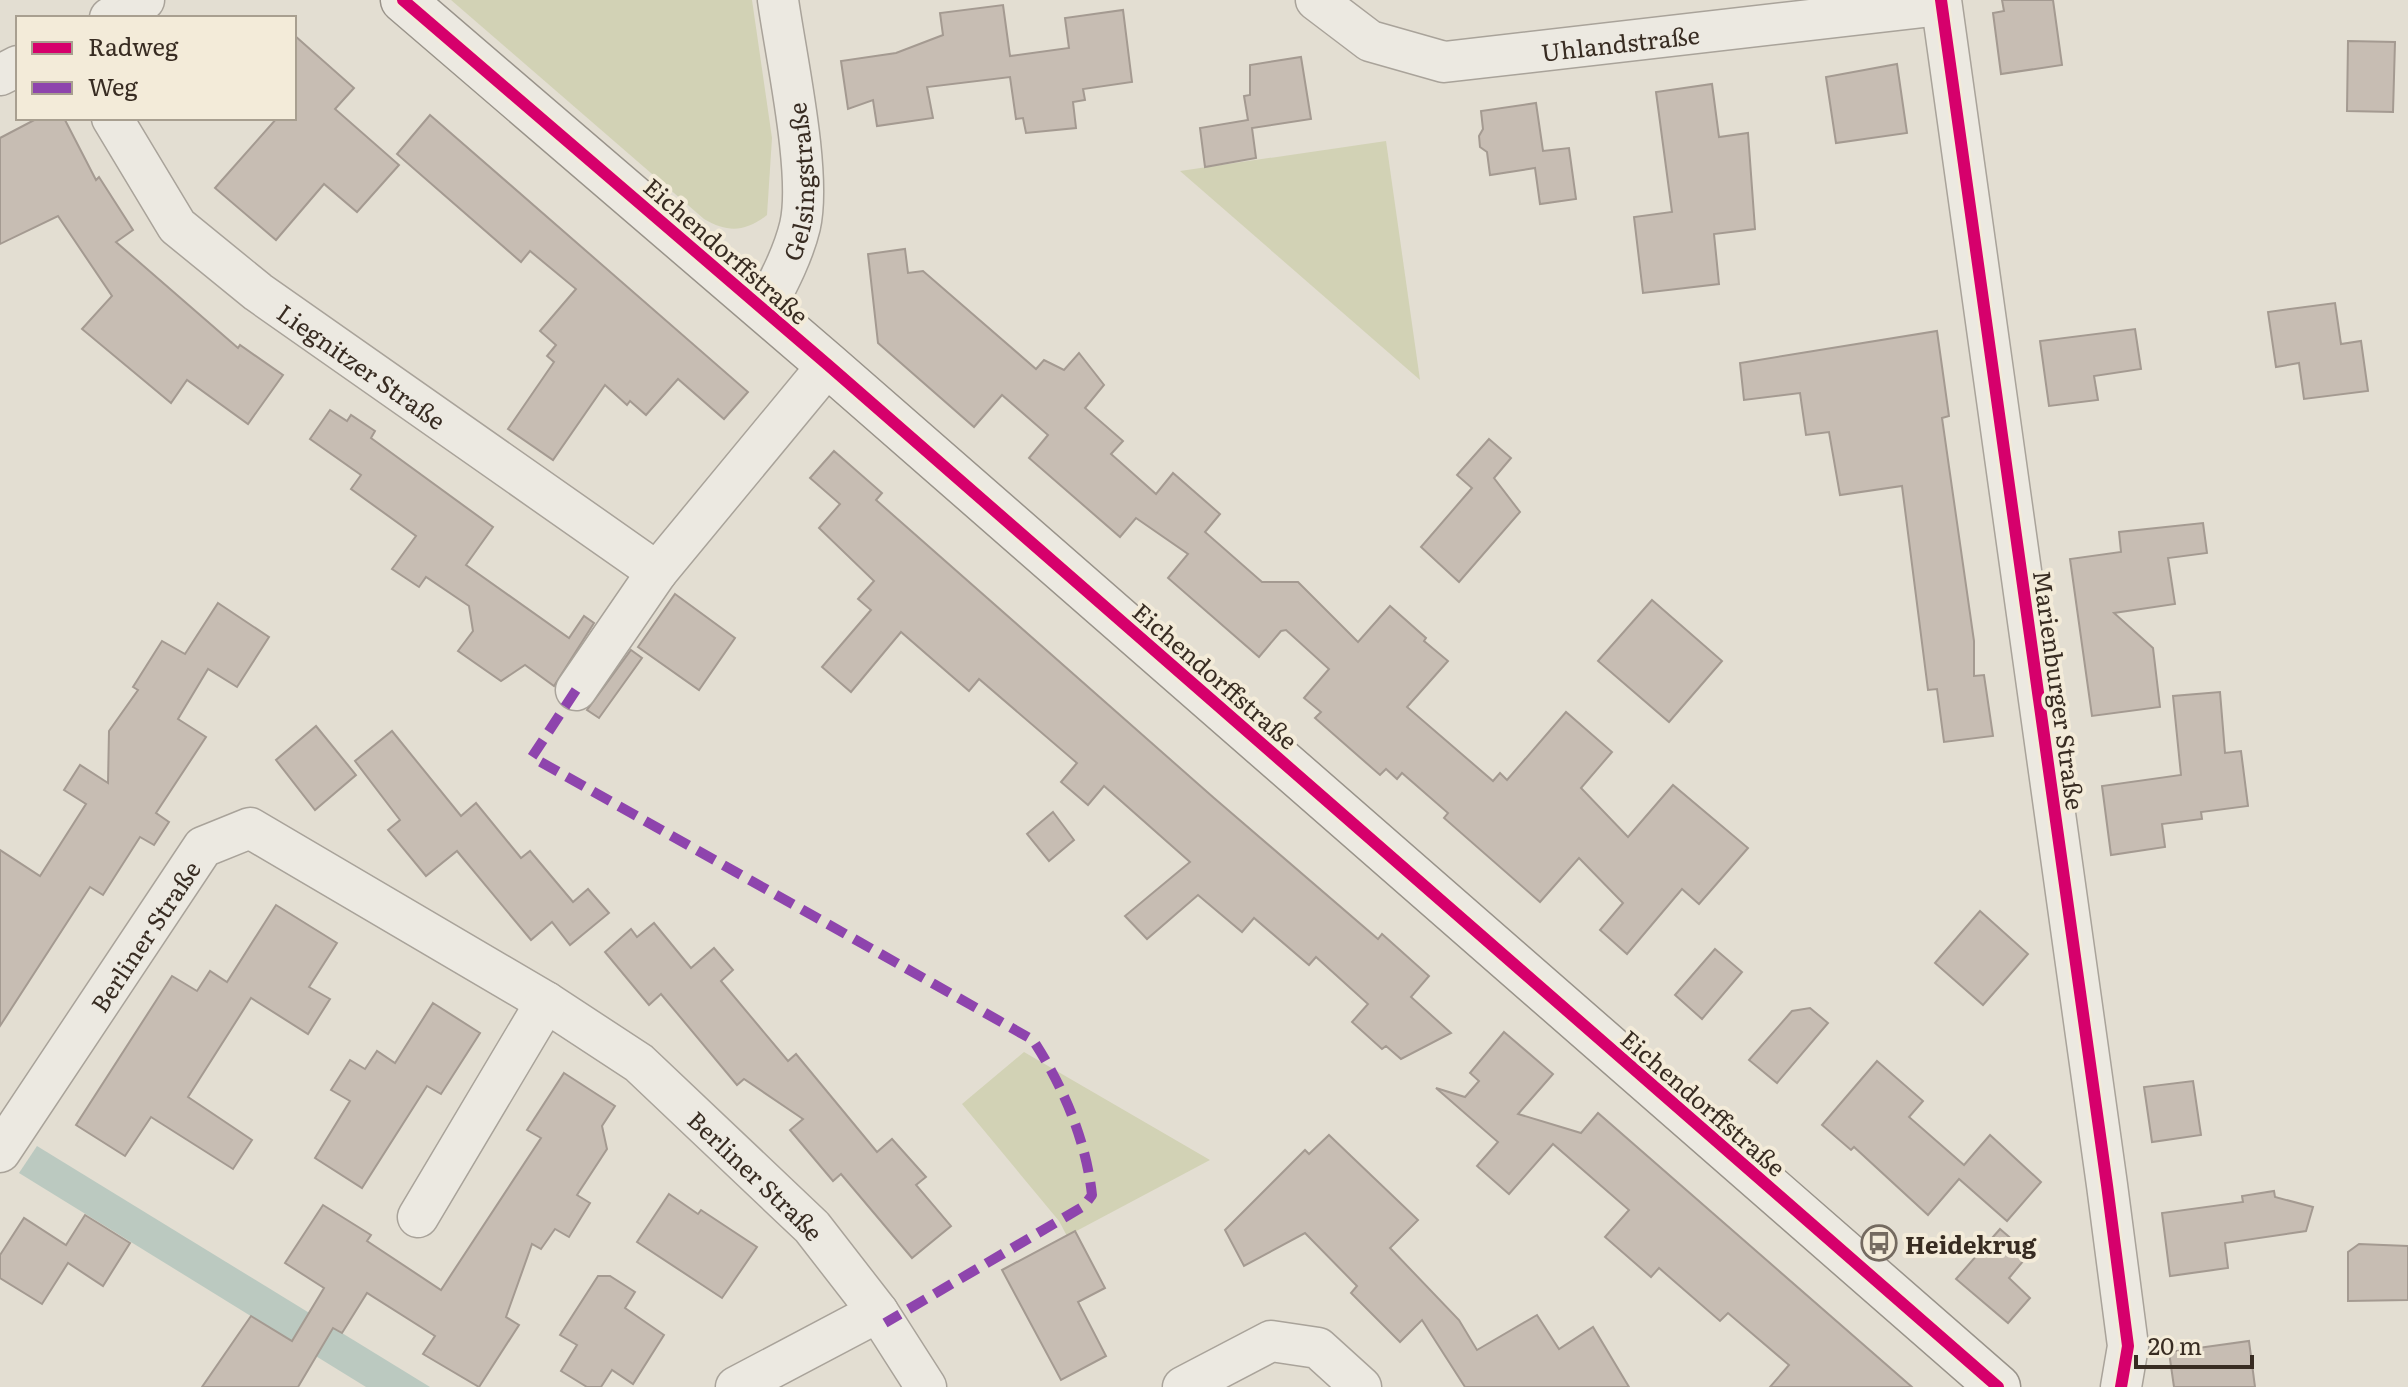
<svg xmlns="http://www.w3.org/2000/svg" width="2408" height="1387" viewBox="0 0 2408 1387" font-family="Literata,serif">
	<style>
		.green { fill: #d2d2b5 }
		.water { fill: #bbc9c0 }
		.building { fill: #c7bdb3; stroke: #a49a91; stroke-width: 2 }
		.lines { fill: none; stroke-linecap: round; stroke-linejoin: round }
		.street-casing { stroke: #a9a39a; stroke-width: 43 }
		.secondary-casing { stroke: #99938a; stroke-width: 47 }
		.street { stroke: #ece9e1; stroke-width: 40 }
		.secondary { stroke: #ece9e1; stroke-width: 44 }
		.quiet { stroke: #8e44ad; stroke-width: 10; stroke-dasharray: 20 10; stroke-linecap: butt }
		.cycleway-casing { stroke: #f3ebd9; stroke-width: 17 }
		.cycleway { stroke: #d6006c; stroke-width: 12 }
		.labels { text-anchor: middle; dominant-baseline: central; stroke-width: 8; stroke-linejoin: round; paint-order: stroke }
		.street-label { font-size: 24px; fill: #382c22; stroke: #f3ebd9 }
		.poi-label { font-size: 24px; font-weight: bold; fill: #382c22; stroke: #f3ebd9; text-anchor: start }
	</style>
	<rect width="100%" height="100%" fill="#e3ded2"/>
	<g class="green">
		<path d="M451,0H752L772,138L767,215C745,232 728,233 704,219Z"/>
		<polygon points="1386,141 1420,380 1180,171"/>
		<polygon points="1024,1052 1210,1160 1067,1236 1059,1221 962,1104"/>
	</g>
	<polygon class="water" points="37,1146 430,1387 366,1387 19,1173"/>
	<g class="building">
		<polygon points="2002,0 2053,0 2062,65 2001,74 1993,13 2004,11"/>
		<polygon points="1003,5 1010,56 1069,48 1065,18 1123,10 1132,82 1083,89 1085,100 1073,102 1076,128 1026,133 1023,118 1016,119 1010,77 927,87 933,118 877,126 873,100 848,109 841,61 896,53 943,35 940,13"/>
		<polygon points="294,35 354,88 335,109 399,165 357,212 324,184 276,240 215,188 277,118 294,118"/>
		<polygon points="2348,41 2395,42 2393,112 2347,111"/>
		<polygon points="1301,57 1311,119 1252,128 1256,158 1205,167 1200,128 1248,120 1244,96 1250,95 1250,65"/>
		<polygon points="1897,64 1907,133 1836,143 1826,77"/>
		<polygon points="1712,84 1719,137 1748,133 1755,229 1714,234 1719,284 1643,293 1634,217 1672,212 1656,92"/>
		<polygon points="1536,103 1543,151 1569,148 1576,199 1540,204 1535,168 1490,175 1487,152 1480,147 1479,136 1483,129 1481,111"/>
		<polygon points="430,115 748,392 724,419 678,379 646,415 630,401 627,405 605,385 553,460 508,429 554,362 547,356 556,345 540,331 576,289 530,251 521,262 397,154"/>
		<polygon points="38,118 64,118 96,180 99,177 133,230 116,242 238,348 240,345 283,375 248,424 187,380 171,403 82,329 112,296 58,216 0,244 0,138"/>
		<polygon points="905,249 908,273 923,271 1036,369 1044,360 1064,370 1079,353 1104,385 1085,408 1123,441 1111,454 1156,494 1173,473 1220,514 1205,532 1262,582 1298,582 1358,642 1390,606 1426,638 1424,641 1448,661 1407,707 1493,781 1500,773 1507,780 1566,712 1612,752 1581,788 1628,837 1673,785 1748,848 1699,904 1682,889 1627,954 1600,930 1623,903 1579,858 1540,902 1444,818 1448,813 1402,773 1397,779 1386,769 1380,775 1315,718 1321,712 1304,698 1329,669 1286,630 1281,631 1259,657 1168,578 1188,554 1136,518 1120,537 1029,458 1048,435 1002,395 974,427 878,343 868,254"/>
		<polygon points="2335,303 2341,344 2361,341 2368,391 2304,399 2299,363 2276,367 2268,312"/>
		<polygon points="2135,329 2141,369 2094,376 2098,400 2049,406 2040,341"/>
		<polygon points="1937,331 1949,416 1942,418 1974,641 1974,676 1984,675 1993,736 1944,742 1937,689 1928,690 1902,486 1840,495 1829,432 1806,435 1800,393 1744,400 1740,363"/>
		<polygon points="330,410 347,421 351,415 375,431 371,438 493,527 466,565 569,638 584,616 594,623 554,686 525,665 501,681 458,651 473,631 469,606 426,577 419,587 392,569 416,536 351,489 361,475 310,439"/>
		<polygon points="1489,439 1511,458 1494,478 1520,512 1459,582 1421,547 1472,488 1457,475"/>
		<polygon points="834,451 882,493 876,500 1214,798 1378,939 1382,934 1429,976 1411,997 1451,1033 1401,1059 1386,1046 1382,1049 1352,1022 1368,1004 1316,957 1309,965 1254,918 1242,932 1198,895 1147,939 1125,916 1190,862 1104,786 1088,805 1061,782 1077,763 979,679 969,691 901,632 851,692 822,667 871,610 858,599 874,581 819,528 840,504 810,478"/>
		<polygon points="2203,523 2207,553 2168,558 2175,604 2114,613 2153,648 2160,707 2092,716 2070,559 2121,552 2119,532"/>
		<polygon points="675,594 735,638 699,690 638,647"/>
		<polygon points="1652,600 1722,661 1669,722 1598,661"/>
		<polygon points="218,603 269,637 237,687 208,669 178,719 206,737 156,813 169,822 154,845 140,837 103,895 90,887 0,1026 0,850 40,876 86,804 64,790 80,765 108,783 109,731 138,690 133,687 162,641 185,654"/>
		<polygon points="631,650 642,658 599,718 587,710"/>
		<polygon points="2220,692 2225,753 2241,751 2248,806 2201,812 2202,819 2162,824 2165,847 2111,855 2102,786 2181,775 2173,696"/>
		<polygon points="316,726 356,775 315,810 276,760"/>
		<polygon points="392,731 461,816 476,803 521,858 530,851 573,902 588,889 609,913 570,945 552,922 531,940 457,851 426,876 388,830 400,820 355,761"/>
		<polygon points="1053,812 1074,840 1049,861 1027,834"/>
		<polygon points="276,905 337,943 309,987 330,999 308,1034 251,998 188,1097 252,1140 233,1169 151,1117 125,1156 76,1125 172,976 197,991 210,971 227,982"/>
		<polygon points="1980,911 2028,954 1983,1005 1935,963"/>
		<polygon points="654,923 691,968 714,948 733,970 721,981 788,1061 796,1054 877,1152 892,1139 926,1177 916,1185 951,1226 912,1258 841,1174 833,1181 790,1130 803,1119 744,1079 737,1085 661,994 649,1005 605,952 631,929 637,937"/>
		<polygon points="1715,949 1742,972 1702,1019 1675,995"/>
		<polygon points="433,1003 480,1033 441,1094 427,1086 362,1188 315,1158 350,1101 331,1090 350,1060 365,1069 377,1051 395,1063"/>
		<polygon points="1810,1008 1828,1023 1777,1083 1749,1060 1792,1011"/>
		<polygon points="1504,1032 1553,1074 1518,1114 1581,1133 1598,1113 1912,1387 1770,1387 1789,1365 1728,1313 1720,1321 1659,1268 1651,1277 1605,1237 1629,1210 1553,1144 1509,1194 1477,1166 1498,1142 1436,1088 1465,1097 1479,1081 1470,1073"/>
		<polygon points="1877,1061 1923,1101 1909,1117 1964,1165 1990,1135 2041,1182 2007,1221 1959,1179 1928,1215 1854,1147 1851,1150 1822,1125"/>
		<polygon points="564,1073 615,1106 602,1126 607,1149 577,1195 590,1203 569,1237 555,1229 541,1249 532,1244 506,1317 519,1325 479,1387 423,1354 435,1336 367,1293 342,1333 333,1328 298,1387 202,1387 251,1316 292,1341 324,1288 285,1263 323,1205 371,1235 367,1241 441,1290 541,1138 527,1130"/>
		<polygon points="2193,1081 2201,1135 2152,1142 2144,1087"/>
		<polygon points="1329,1135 1418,1220 1390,1248 1459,1320 1477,1350 1537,1315 1559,1349 1593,1327 1629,1387 1465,1387 1422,1320 1400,1342 1351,1293 1357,1286 1305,1233 1244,1266 1225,1230 1305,1150 1309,1154"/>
		<polygon points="2274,1191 2275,1197 2313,1207 2306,1231 2225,1243 2228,1268 2170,1276 2162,1213 2243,1202 2242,1196"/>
		<polygon points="669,1194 698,1214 701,1210 757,1247 722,1298 637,1242"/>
		<polygon points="85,1215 130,1243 103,1286 68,1263 42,1304 0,1278 0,1255 24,1218 66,1245"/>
		<polygon points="2000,1229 2029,1254 2009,1278 2030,1298 2008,1323 1956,1279"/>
		<polygon points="1075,1231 1105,1288 1078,1302 1106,1356 1061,1380 1002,1270"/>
		<polygon points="2359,1244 2408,1246 2408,1300 2348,1301 2348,1252"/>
		<polygon points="598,1276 610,1276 635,1292 625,1308 664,1335 633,1384 612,1370 601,1387 587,1387 561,1371 577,1345 560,1335"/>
		<polygon points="2249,1341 2255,1387 2174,1387 2169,1352"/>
	</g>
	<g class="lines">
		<defs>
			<g id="street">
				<path id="s1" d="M1316,0L1370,41L1444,62L1941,5"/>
				<polyline points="1941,0 2107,1185 2128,1346 2121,1387"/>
				<polyline points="110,18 144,0"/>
				<polyline points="0,75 18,66"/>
				<path id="s2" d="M112,118L177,226L258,292L657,572L828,365"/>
				<path id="s3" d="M764,310C778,283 793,255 800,226C812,174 786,57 778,0"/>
				<polyline points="576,690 657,572"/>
				<path id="s4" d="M0,1152L203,847L250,828L546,1002L639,1063L812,1227L878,1312L926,1387"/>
				<polyline points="418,1217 546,1002"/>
				<polyline points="736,1387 878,1312"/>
				<polyline points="1183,1387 1271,1341 1318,1348 1361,1387"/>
			</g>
			<polyline id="secondary" points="403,0 828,365 1998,1387"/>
		</defs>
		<use href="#street" class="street-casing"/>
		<use href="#secondary" class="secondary-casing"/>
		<use href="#street" class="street"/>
		<use href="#secondary" class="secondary"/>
		<path class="quiet" d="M576,690L532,757L1033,1040C1063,1086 1086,1140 1092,1195L1084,1206L885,1323"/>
		<defs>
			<g id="cycleway">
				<polyline points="403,0 828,365 1998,1387"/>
				<polyline points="1941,0 2107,1185 2128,1346 2121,1387"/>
			</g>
		</defs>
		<use href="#cycleway" class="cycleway-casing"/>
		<use href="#cycleway" class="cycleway"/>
	</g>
	<defs>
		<symbol id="bus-ring" viewBox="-11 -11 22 22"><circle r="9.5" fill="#f3ebd9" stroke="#746a60" stroke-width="1.5"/><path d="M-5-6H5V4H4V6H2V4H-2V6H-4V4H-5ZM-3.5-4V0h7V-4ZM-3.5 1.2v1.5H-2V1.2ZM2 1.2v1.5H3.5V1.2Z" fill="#746a60"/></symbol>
	</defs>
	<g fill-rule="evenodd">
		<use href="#bus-ring" x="1859" y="1223" width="40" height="40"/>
	</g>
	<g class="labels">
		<g class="street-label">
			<text stroke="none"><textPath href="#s1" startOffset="322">Uhlandstraße</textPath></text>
			<text stroke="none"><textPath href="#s3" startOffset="136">Gelsingstraße</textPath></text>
			<text transform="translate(727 250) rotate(41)">Eichendorffstraße</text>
			<text stroke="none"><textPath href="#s2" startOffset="358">Liegnitzer Straße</textPath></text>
			<text transform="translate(1216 675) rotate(41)">Eichendorffstraße</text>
			<text transform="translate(2060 690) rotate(82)">Marienburger Straße</text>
			<text stroke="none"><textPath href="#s4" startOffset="260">Berliner Straße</textPath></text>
			<text transform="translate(1704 1102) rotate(41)">Eichendorffstraße</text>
			<text stroke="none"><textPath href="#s4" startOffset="1034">Berliner Straße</textPath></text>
		</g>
		<g class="poi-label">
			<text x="1905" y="1243">Heidekrug</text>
		</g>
	</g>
	<rect x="16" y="16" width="280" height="104" fill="#f3ebd9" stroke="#a89f90" stroke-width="2"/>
	<rect x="32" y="42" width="40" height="12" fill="#d6006c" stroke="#a89f90" stroke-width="2"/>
	<text x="88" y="56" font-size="24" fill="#382c22">Radweg</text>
	<rect x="32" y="82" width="40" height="12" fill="#8e44ad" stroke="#a89f90" stroke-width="2"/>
	<text x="88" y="96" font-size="24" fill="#382c22">Weg</text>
	<path d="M2136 1355v12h116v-12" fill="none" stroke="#382c22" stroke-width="4"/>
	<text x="2148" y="1355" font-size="24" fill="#382c22" stroke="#f3ebd9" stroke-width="6" paint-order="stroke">20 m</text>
</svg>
